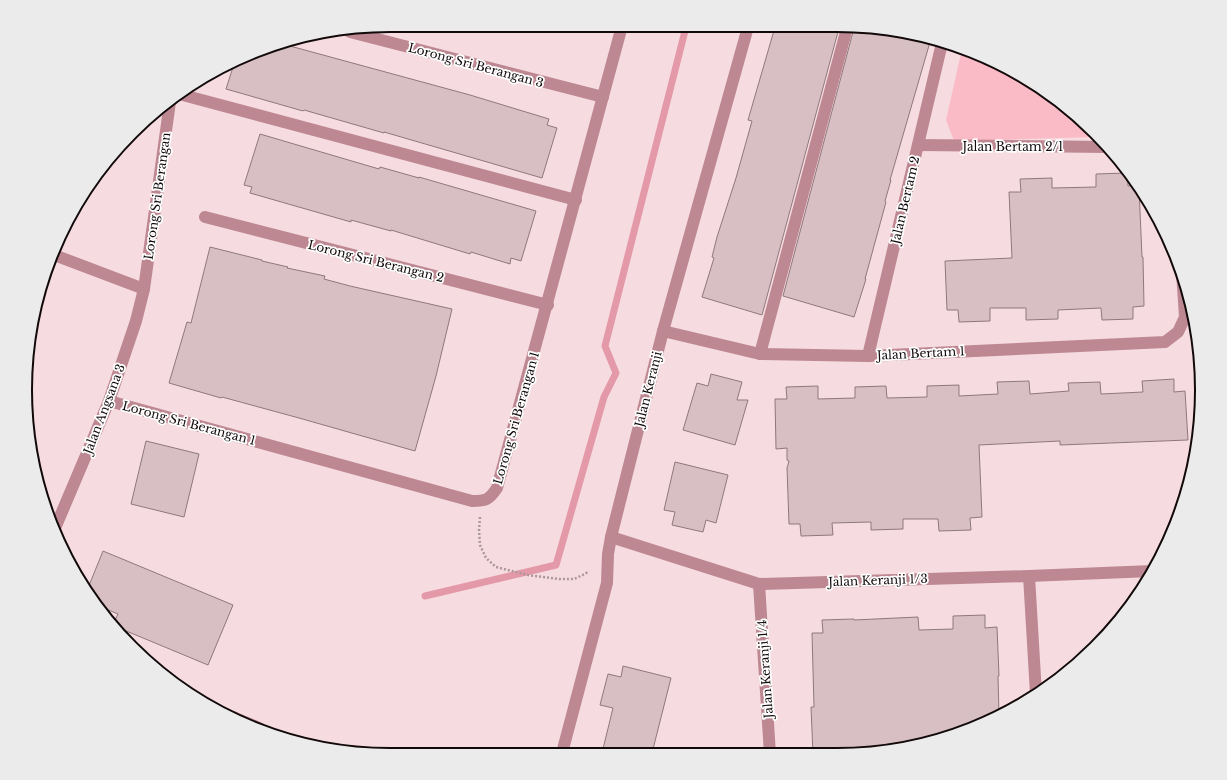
<svg xmlns="http://www.w3.org/2000/svg" width="1227" height="780" viewBox="0 0 1227 780" font-family="'Libre Baskerville',serif">
	<style>
		.green { fill: #fabbc6 }
		.lines { fill: none; stroke-linecap: round; stroke-linejoin: round }
		.stream { stroke: #e399a8; stroke-width: 7 }
		.building { fill: #d8bfc3; stroke: #8f787c }
		.path { stroke: #ab979a; stroke-width: 2.5; stroke-dasharray: 2 2; stroke-linecap: butt }
		.minor { stroke: #be8892; stroke-width: 12 }
		.labels { text-anchor: middle; dominant-baseline: central; stroke-width: 3.5; stroke-linejoin: round; paint-order: stroke }
		.street-label { font-size: 12px; fill: #11090a; stroke: #fff }
		.rim { fill: none; stroke: #11090a; stroke-width: 2 }
	</style>
	<rect width="100%" height="100%" fill="#f6dce0"/>
	<polygon class="green" points="962,49 976,53 1059,101 1098,137 954,141 946,120"/>
	<g class="lines">
		<polyline class="stream" points="425,596 556,565 604,397 616,373 605,346 686,27"/>
	</g>
	<g class="building">
		<polygon points="775,27 839,28 762,315 702,297 714,258 712,257 717,237 736,178 752,121 748,120"/>
		<polygon points="854,28 884,28 930,42 890,180 891,180 885,201 886,202 865,279 866,279 854,317 783,296"/>
		<polygon points="279,43 470,95 549,119 547,125 557,128 542,178 384,132 384,133 304,110 303,111 226,89 234,64 273,44"/>
		<polygon points="260,134 379,169 380,167 419,178 419,177 536,211 521,261 511,258 510,264 471,252 470,254 391,230 391,231 351,220 351,222 250,193 252,187 244,185"/>
		<polygon points="1127,173 1128,186 1137,185 1139,188 1142,257 1143,257 1144,306 1133,307 1133,319 1102,320 1101,308 1058,310 1058,319 1026,320 1026,308 990,308 990,321 959,322 958,310 947,310 945,261 1012,258 1009,192 1021,192 1020,179 1052,178 1052,188 1096,187 1096,174"/>
		<polygon points="210,247 262,260 262,261 288,267 287,268 325,276 324,279 350,286 452,309 436,376 415,451 299,418 222,397 221,398 169,383 187,322 191,323"/>
		<polygon points="711,374 742,382 737,400 748,400 735,445 683,430 697,383 708,386"/>
		<polygon points="1174,379 1174,392 1185,391 1188,440 1060,445 1060,441 979,445 982,517 970,518 971,530 939,531 938,519 903,519 903,529 871,530 871,522 832,523 833,535 801,536 800,524 789,524 787,468 789,461 787,460 787,448 776,449 775,399 787,399 786,387 818,386 818,399 855,398 855,387 886,386 887,398 927,397 927,386 959,385 959,396 998,394 997,382 1029,381 1030,394 1069,391 1068,383 1100,382 1101,394 1143,392 1142,381"/>
		<polygon points="146,441 199,454 184,517 131,504"/>
		<polygon points="675,462 728,475 716,523 706,520 703,532 672,525 675,512 664,510"/>
		<polygon points="103,551 233,605 208,665 119,628 114,622 118,614 99,606 86,593"/>
		<polygon points="985,615 985,628 997,627 999,676 998,676 999,715 932,742 861,754 813,754 811,707 814,707 812,633 823,633 822,620 854,619 854,620 918,617 919,630 953,629 953,616"/>
		<polygon points="623,666 671,678 652,753 602,753 613,708 600,705 608,674 621,677"/>
	</g>
	<g class="lines">
		<polyline class="path" points="480,517 479,530 480,545 486,558 496,567 528,575 559,579 574,579 585,574 589,571"/>
		<g class="minor">
			<polyline points="350,32 603,97"/>
			<polyline points="179,94 576,200"/>
			<polyline points="918,145 1108,147"/>
			<polyline points="205,217 548,305"/>
			<polyline points="54,255 144,289"/>
			<polyline points="663,331 760,354 868,356 1165,342 1178,332 1185,317 1182,272"/>
			<polyline points="760,354 847,28"/>
			<polyline points="868,356 942,43"/>
			<path d="M109,401L472,501C486,501 489,500 497,488L622,26"/>
			<polyline points="56,526 109,401 136,321 144,289 170,102"/>
			<polyline points="611,537 759,584 1029,576 1152,571"/>
			<polyline points="1029,576 1036,694"/>
			<polyline points="759,584 770,754"/>
			<polyline points="233,717 259,728"/>
			<polyline points="562,753 607,583 608,554 611,537 663,331 748,27"/>
		</g>
	</g>
	<g class="labels">
		<g class="street-label">
			<text transform="translate(476 65) rotate(15)">Lorong Sri Berangan 3</text>
			<text x="1013" y="146">Jalan Bertam 2/1</text>
			<text transform="translate(157 196) rotate(-82)">Lorong Sri Berangan</text>
			<text transform="translate(905 200) rotate(-77)">Jalan Bertam 2</text>
			<text transform="translate(376 261) rotate(14)">Lorong Sri Berangan 2</text>
			<text transform="translate(921 353) rotate(-3)">Jalan Bertam 1</text>
			<text transform="translate(648 389) rotate(-76)">Jalan Keranji</text>
			<text transform="translate(104 409) rotate(-69)">Jalan Angsana 3</text>
			<text transform="translate(516 418) rotate(-74)">Lorong Sri Berangan 1</text>
			<text transform="translate(189 423) rotate(15)">Lorong Sri Berangan 1</text>
			<text transform="translate(878 580) rotate(-2)">Jalan Keranji 1/3</text>
			<text transform="translate(765 669) rotate(-94)">Jalan Keranji 1/4</text>
		</g>
	</g>
	<path d="M0 0H1227V780H0ZM390 32H837A358 358 0 0 1 1195 390V390A358 358 0 0 1 837 748H390A358 358 0 0 1 32 390V390A358 358 0 0 1 390 32Z" fill="#ecebeb" fill-rule="evenodd"/>
	<path class="rim" d="M390 32H837A358 358 0 0 1 1195 390V390A358 358 0 0 1 837 748H390A358 358 0 0 1 32 390V390A358 358 0 0 1 390 32Z"/>
</svg>
